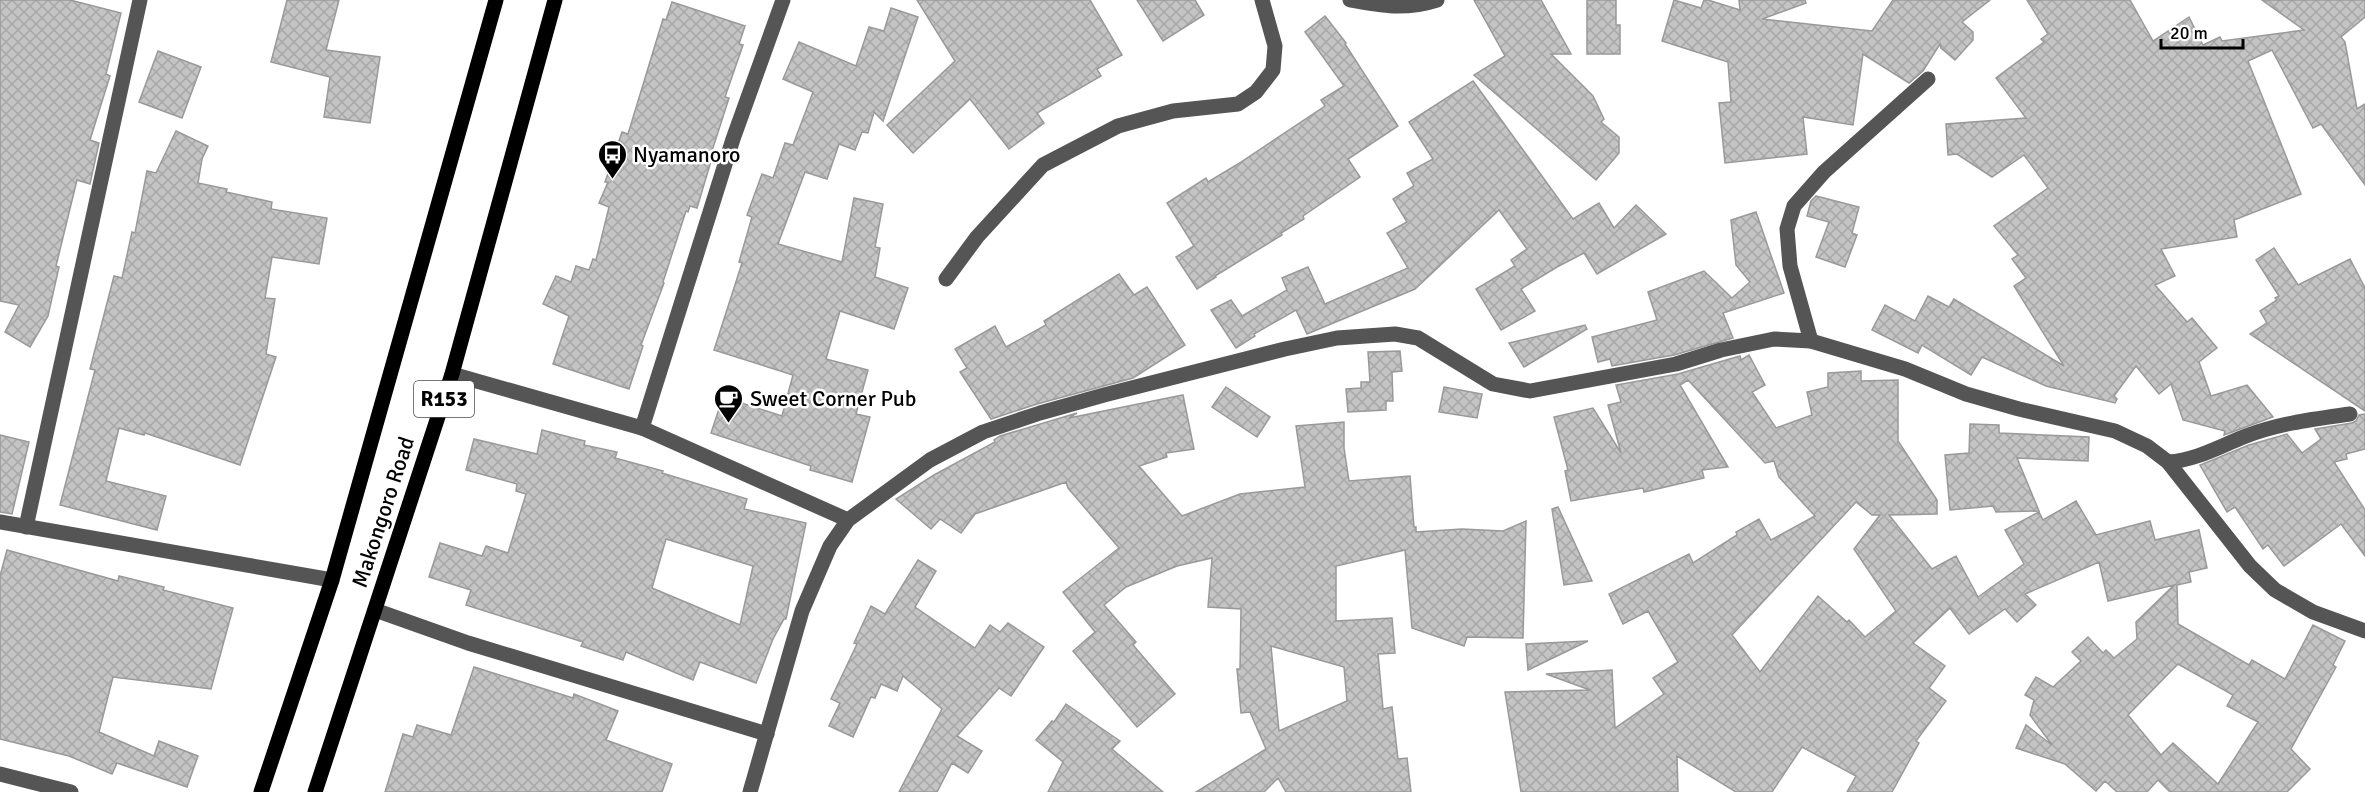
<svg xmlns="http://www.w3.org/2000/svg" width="2365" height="792" viewBox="0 0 2365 792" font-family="Signika,sans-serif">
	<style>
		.building { fill: url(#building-cross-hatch); stroke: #999; stroke-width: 1.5; fill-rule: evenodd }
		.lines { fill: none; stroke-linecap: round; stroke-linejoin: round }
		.minor { stroke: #555; stroke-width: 15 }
		.major { stroke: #000; stroke-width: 15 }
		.labels { text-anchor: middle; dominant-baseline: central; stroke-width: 5; stroke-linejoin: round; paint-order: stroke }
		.shield { fill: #fff; stroke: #4c4c4c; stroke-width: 1.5 }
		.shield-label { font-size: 21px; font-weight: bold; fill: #000 }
		.poi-label { font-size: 22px; fill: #000; stroke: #fff; text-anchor: start }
		.street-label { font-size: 22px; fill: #000; stroke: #fff }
	</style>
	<defs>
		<pattern id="building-cross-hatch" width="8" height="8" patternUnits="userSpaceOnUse" patternTransform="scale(1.5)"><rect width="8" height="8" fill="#c4c4c4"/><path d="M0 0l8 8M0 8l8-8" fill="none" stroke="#a7a7a7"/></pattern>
	</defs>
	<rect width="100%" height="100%" fill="#fff"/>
	<g class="building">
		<polygon points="0,0 70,0 121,13 106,74 110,76 90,140 99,143 90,184 77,180 56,266 59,267 48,316 30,347 5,332 19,305 0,301"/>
		<polygon points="287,0 339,0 326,50 380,57 370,123 324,117 330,77 271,62"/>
		<polygon points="917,0 1090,0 1122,55 1097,69 1101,76 1037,113 1044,123 1009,149 970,99 913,153 887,125 955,61"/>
		<polygon points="1137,0 1195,0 1204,15 1163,41"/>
		<polygon points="1474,0 1541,0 1571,54 1551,54 1593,96 1604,119 1601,122 1619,137 1619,153 1596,180 1474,75 1505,56"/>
		<polygon points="1587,0 1616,0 1616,25 1620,25 1620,54 1587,54"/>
		<polygon points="1674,0 1701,8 1704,0 1708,0 1740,10 1739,0 1805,0 1806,3 1762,19 1872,31 1893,0 1990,0 1962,22 1973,32 1973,40 1955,60 1941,48 1940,44 1923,71 1909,83 1863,54 1853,125 1803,117 1807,154 1725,163 1719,103 1731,102 1728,62 1662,41"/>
		<polygon points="2027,0 2130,0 2153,41 2189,17 2203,45 2220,37 2222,41 2304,30 2262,0 2365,0 2365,17 2341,37 2345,42 2357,109 2365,104 2365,185 2321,124 2313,128 2272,50 2248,61 2301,194 2234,220 2237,237 2161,249 2175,276 2155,285 2187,322 2192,318 2217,348 2199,362 2211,396 2247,385 2273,417 2224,435 2225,431 2183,420 2171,384 2159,394 2136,366 2114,396 2117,399 2115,403 2046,386 1982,357 1971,375 1922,345 1918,353 1872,330 1885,305 1915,321 1928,296 1949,307 1954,299 2064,366 2014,286 2026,278 2012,259 2018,255 1994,226 2048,188 2024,155 1992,177 1957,154 1948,155 1946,124 2026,118 1996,78 2044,42 2041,39 2048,34"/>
		<polygon points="672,2 745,26 739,44 743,45 725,97 729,98 710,157 712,158 697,208 690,206 688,212 686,211 663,282 664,283 641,345 643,346 629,389 553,364 569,316 543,304 556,276 571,282 576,266 589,270 593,259 596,260 609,207 599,203 608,182 605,182 622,132 628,134 663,19 666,20"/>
		<polygon points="891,8 918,17 883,121 874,112 868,133 862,132 855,150 839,144 827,179 805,172 778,244 842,262 854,198 883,204 875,247 880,248 875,277 908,288 894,329 840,311 826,359 868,370 856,414 870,417 852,482 810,470 811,466 711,433 723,397 782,416 793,375 714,350 742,263 739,262 752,217 747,215 762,174 773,178 785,143 793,145 813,92 783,79 799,42 856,66 869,27 884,31"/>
		<polygon points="1325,16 1346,43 1345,44 1398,126 1348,159 1360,177 1303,216 1304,219 1281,233 1282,235 1215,276 1216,277 1197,289 1176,257 1194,246 1167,203 1206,178 1208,182 1238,164 1325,106 1321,100 1344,86 1305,32"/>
		<polygon points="158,51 201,67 182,118 139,102"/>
		<polygon points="1473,81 1573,219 1599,203 1614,228 1636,205 1666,234 1597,274 1584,253 1557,267 1521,289 1535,311 1501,330 1476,289 1515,266 1511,260 1527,249 1499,210 1415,289 1307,334 1296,310 1254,334 1255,336 1236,348 1211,310 1231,300 1242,316 1287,290 1282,278 1308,267 1325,304 1408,268 1387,233 1407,222 1393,199 1414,186 1407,173 1433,159 1409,122"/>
		<polygon points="176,131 208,146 202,159 198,183 227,189 226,192 272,202 271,209 327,218 319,264 272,257 265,298 275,299 266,354 276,357 240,465 145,433 144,435 119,428 106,481 166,496 157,530 60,505 95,370 90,369 114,276 122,278 132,232 135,233 147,171 156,173"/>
		<polygon points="1816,196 1859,207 1852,233 1857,235 1845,267 1816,257 1829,222 1807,216 1811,201"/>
		<polygon points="1756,212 1784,293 1723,313 1733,338 1674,355 1612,366 1610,359 1598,362 1592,337 1657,320 1648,292 1704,271 1732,298 1750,282 1736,265 1731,220"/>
		<polygon points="2274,248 2298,285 2350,259 2365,288 2365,411 2250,334 2267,323 2260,311 2277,300 2275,298 2279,296 2256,260"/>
		<polygon points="1119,274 1134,295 1147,287 1185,345 1133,378 1037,404 991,419 960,372 967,368 955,349 995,326 1006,347 1046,325 1044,321"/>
		<polygon points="1585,325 1587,329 1524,367 1509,343"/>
		<polygon points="1400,351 1402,371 1392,372 1393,401 1386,401 1386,410 1348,412 1346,389 1361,388 1361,382 1370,382 1368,352"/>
		<path d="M1749,355L1765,385L1752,392L1776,428L1812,415L1807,392L1828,387V373L1861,371V381L1898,380V441L1937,500V514L1889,515L1932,569L1956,556L1978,597L2024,564L2005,530L2039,512L2043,520L2076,501L2096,535L2150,521L2155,540L2199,530L2207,568L2189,572L2191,582L2177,585L2178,624L2249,665L2252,660L2285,679L2313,625L2345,641L2333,665L2336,667L2291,749L2310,769L2287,792H2170L2158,780L2147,792H2117L2105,781L2096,791L2065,764L2016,748L2026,725L2052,745L2030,715L2034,700L2025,695L2036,677L2053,687L2081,661L2072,652L2088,637L2103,653L2106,650L2114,658L2137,639L2136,622L2174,585L2108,601L2099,562L2025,594L2036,605L2017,622L2005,609L1969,634L1950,608L1913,643L1945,666L1929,688L1946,701L1916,741L1919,743L1892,792H1847L1856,776L1802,747L1772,792H1736L1677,756L1678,792H1521L1505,692L1590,690L1546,674L1612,670L1615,728L1664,694L1653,678L1678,662L1648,611L1623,624L1609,594L1689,554L1693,563L1737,535L1736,532L1759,519L1771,540L1815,516L1779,477L1774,461L1765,463L1688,380L1680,385L1728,467L1702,470L1704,478L1644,492L1643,488L1571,501L1565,471L1568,470L1554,417L1593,408L1621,453L1608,405L1621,402L1616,385L1678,374L1740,356L1741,360ZM1856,502L1872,515H1880L1854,549L1896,611L1865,637L1849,620L1847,622L1818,596L1760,672L1732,635ZM2178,664L2233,695L2227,706L2258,722L2218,784L2173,743L2161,755L2128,715Z"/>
		<polygon points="1226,387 1270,417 1257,437 1212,407"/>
		<polygon points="1444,387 1482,394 1477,418 1439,412"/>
		<path d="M1183,395L1194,449L1166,453L1167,457L1139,466L1182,516L1240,494L1305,487L1296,426L1344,422V448L1349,481L1410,476L1414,527H1416V532L1462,529L1503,531L1526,521L1523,638L1467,637L1464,646L1412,628L1405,550L1336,566V621L1392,618L1395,653L1378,654L1383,709L1392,707L1398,759L1407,758L1411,792H1286L1278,778L1264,792H1196L1266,749L1250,712L1241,713L1237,669H1240L1241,609L1208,607L1212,558L1177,566L1126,587L1104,605L1136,642L1133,645L1175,694L1137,727L1073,651L1095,632L1063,592L1119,548L1068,488L1066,482L975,514L961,533L940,519L931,529L896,499L934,475L995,442L994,440L1000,436L1077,413L1069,418ZM1271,646L1344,667L1347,701L1279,731Z"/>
		<polygon points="2365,414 2365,449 2346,454 2347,459 2334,462 2365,510 2365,556 2341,524 2284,566 2268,545 2263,549 2235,507 2227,512 2200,465 2249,445 2287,434 2302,453 2321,439 2315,429 2352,423 2356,421 2359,415"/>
		<polygon points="1970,424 1999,425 1999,433 2089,437 2088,461 2017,458 2039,511 1996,512 1993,506 1950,510 1945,455 1969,453"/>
		<path d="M542,430L585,441L584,445L617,452L615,458L663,471L662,473L747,499L744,509L806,523L786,619H784L773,639L756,683L700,662L693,680L626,652L623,660L581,646L583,642L466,605L471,590L429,577L440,543L482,556L486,546L508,553L526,494L516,491L517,484L466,470L474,439L537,454ZM666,539L753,566L740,625L652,588Z"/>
		<polygon points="0,435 29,442 12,514 0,512"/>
		<polygon points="1558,507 1592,581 1564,585 1552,509"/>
		<polygon points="7,550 118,581 119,576 164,587 163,590 233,608 211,689 113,677 99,732 154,756 159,741 198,756 187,787 117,763 112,774 69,756 0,739 0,576"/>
		<polygon points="918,560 936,571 915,607 975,648 990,625 1000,632 1008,623 1044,647 1011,696 999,688 957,736 982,751 968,773 952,763 937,792 899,792 942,709 903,676 897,691 881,684 875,698 871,697 853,737 829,726 840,703 831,699 857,644 854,643 871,606 885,614"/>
		<polygon points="1588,641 1528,670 1526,644"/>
		<polygon points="474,667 573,698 574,694 618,711 606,740 672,764 662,792 385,792 403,734 413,737 417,725 451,735"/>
		<polygon points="1066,704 1120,741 1112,749 1163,792 1048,792 1063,762 1036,740 1052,721 1054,722"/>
	</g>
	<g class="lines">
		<g class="minor">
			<path d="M1350,0C1382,6 1406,10 1437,0"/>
			<polyline points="946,279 977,237 1043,165 1118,126 1173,111 1238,104 1256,92 1273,70 1275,46 1262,0"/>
			<polyline points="1811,341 1790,266 1787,229 1794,206 1824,172 1928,79"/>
			<polyline points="452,374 642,428 848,520"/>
			<polyline points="642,428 733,139 783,0"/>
			<path d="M2168,462C2197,460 2220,446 2246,436C2280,423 2315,419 2350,414"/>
			<polyline points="0,522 332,580"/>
			<polyline points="26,527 140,0"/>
			<polyline points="375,610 468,643 767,734"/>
			<polyline points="0,774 71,792"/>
			<polyline points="750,792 802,611 830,546 848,520 930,460 983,432 1040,413 1104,395 1285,349 1337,338 1395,334 1418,338 1493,384 1530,391 1676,364 1721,350 1774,339 1811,341 1905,369 1966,394 2019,409 2115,431 2147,446 2168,462 2250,566 2275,590 2313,612 2365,631"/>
		</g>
		<g class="major">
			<polyline points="261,792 332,580 496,0"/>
			<polyline points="315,792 452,374 555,0"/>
		</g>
	</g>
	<defs>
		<symbol id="bus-pin" viewBox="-11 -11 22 30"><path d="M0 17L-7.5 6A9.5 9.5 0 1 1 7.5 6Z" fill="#000" stroke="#fff"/><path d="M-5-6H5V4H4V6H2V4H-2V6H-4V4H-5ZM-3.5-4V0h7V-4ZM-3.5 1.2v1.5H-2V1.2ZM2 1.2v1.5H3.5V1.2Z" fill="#fff"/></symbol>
		<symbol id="cafe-pin" viewBox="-11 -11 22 30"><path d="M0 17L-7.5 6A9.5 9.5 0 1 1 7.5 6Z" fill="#000" stroke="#fff"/><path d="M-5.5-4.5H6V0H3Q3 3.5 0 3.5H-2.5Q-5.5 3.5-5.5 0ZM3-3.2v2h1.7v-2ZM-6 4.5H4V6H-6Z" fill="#fff"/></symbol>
	</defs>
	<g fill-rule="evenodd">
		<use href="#bus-pin" x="596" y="138" width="33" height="45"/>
		<use href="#cafe-pin" x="712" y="382" width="33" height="45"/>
	</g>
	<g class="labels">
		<rect class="shield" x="414" y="381" width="60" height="36" rx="4.5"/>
		<g class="shield-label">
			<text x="444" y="399">R153</text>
		</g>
		<g class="poi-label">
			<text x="633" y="154">Nyamanoro</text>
			<text x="750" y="398">Sweet Corner Pub</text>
		</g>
		<g class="street-label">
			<text transform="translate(383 512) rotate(-72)">Makongoro Road</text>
		</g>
	</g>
	<path d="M2161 39v9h82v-9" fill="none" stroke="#000000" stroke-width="3"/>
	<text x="2170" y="39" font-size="18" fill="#000000" stroke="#ffffff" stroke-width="4.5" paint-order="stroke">20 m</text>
</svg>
